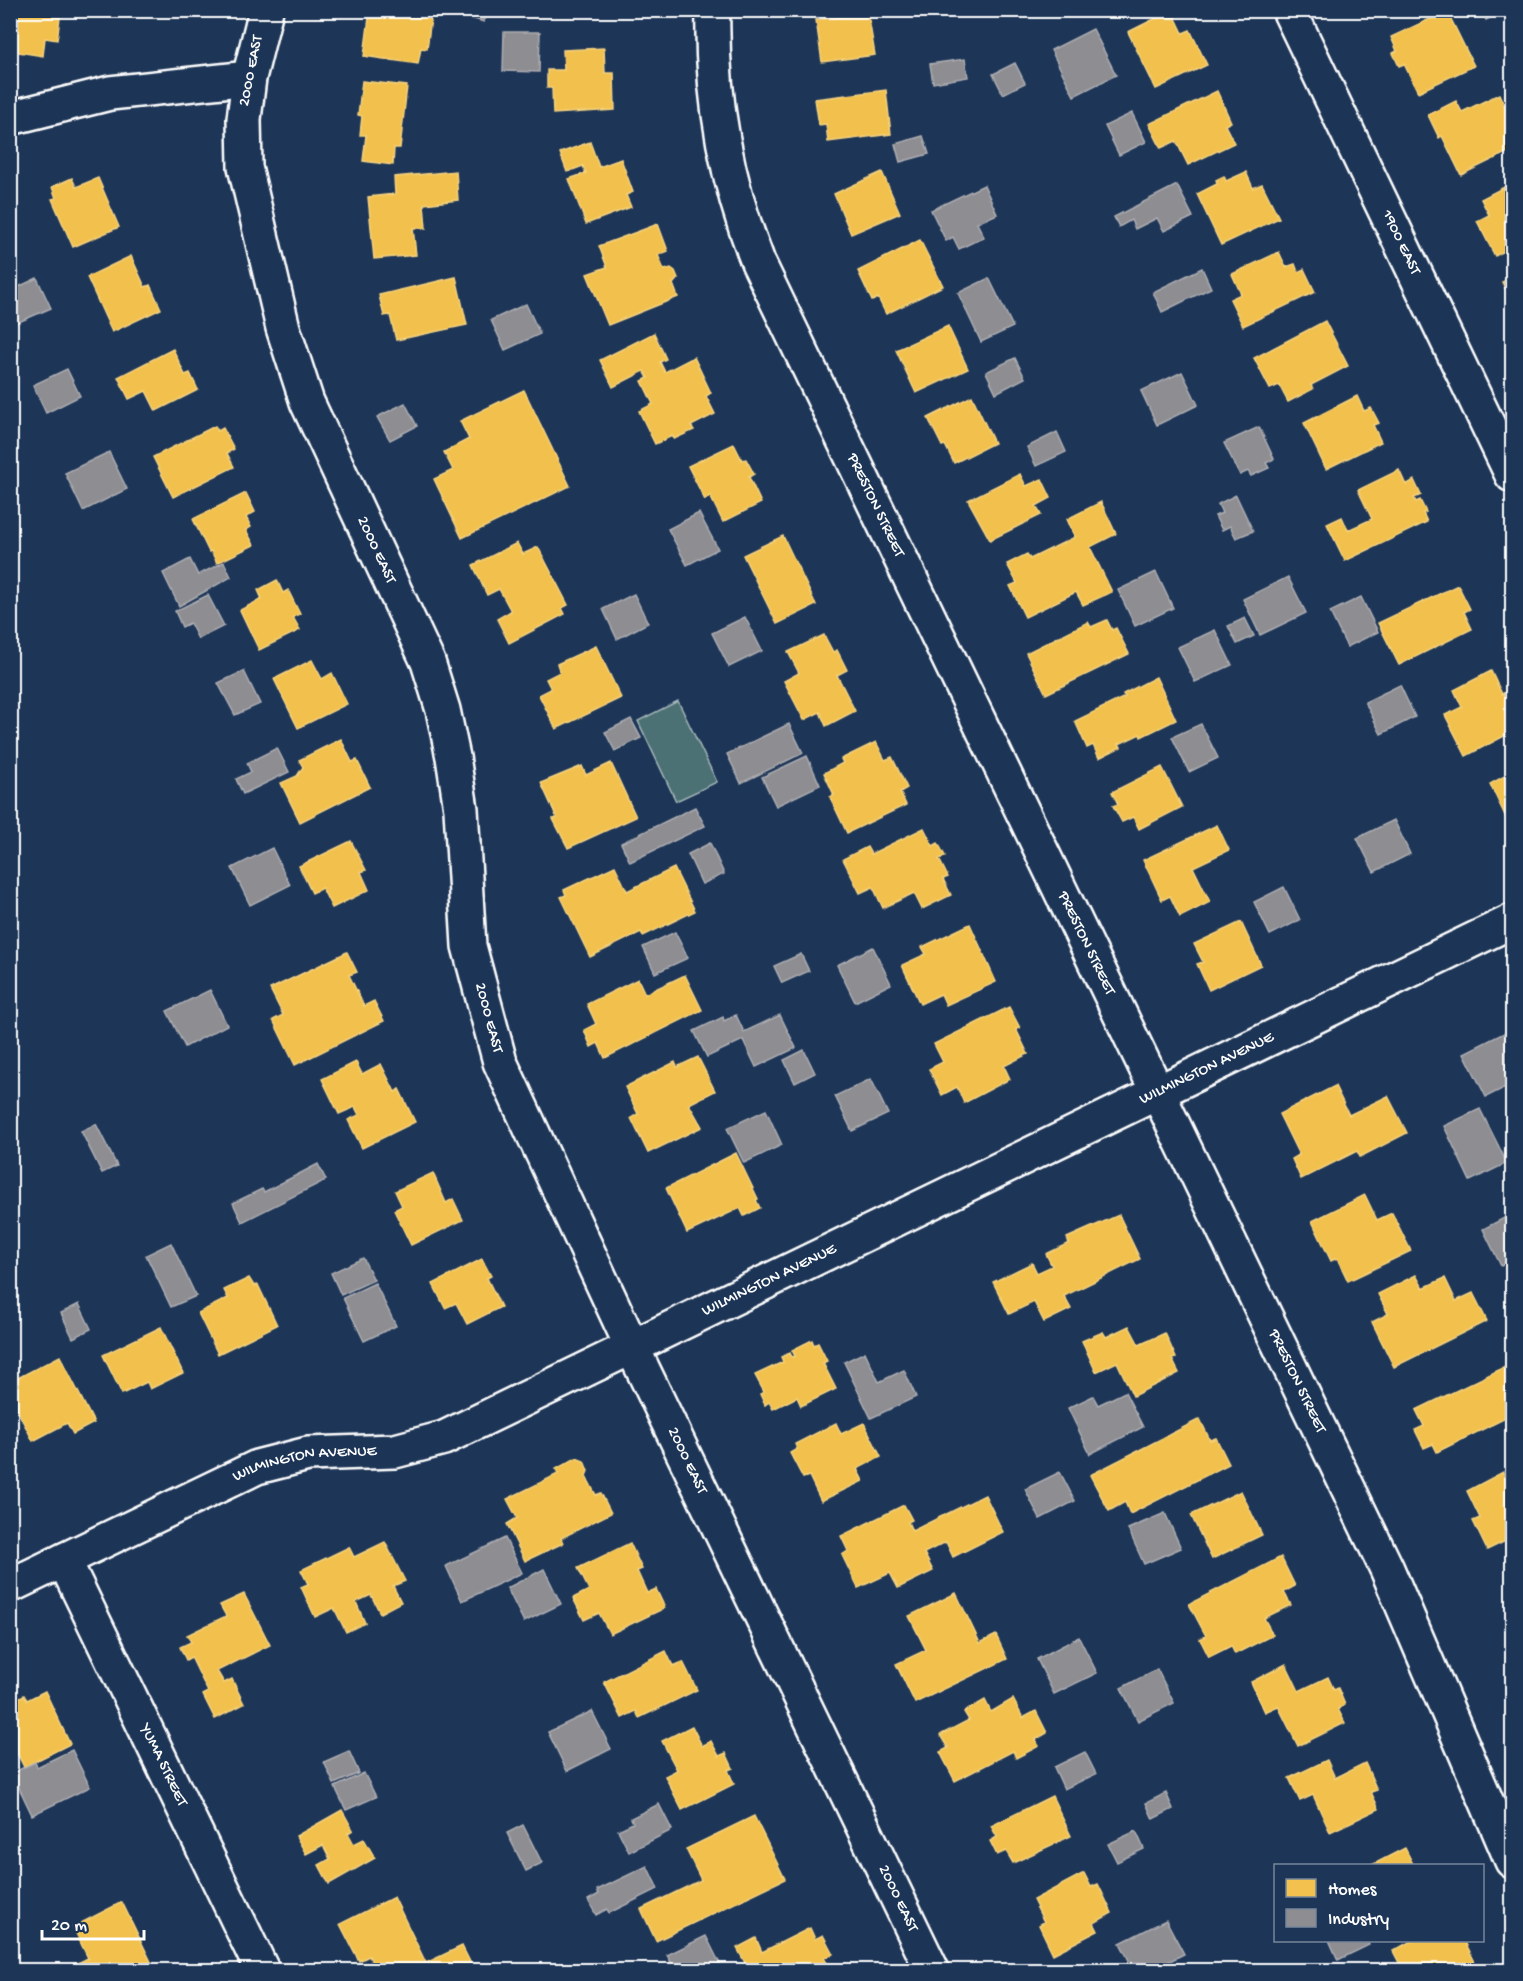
<svg xmlns="http://www.w3.org/2000/svg" width="1523" height="1981" viewBox="0 0 1523 1981" font-family="'Gochi Hand',sans-serif">
	<style>
		.green { fill: #4c7174; stroke: #a6b8ba; stroke-width: 1.5 }
		.homes { fill: #f2c14e; stroke: #f6d483; stroke-width: 1.5 }
		.industry { fill: #8d8d92; stroke: #afafb3; stroke-width: 1.5 }
		.lines { fill: none; stroke-linecap: round; stroke-linejoin: round }
		.minor-casing { stroke: #fff; stroke-width: 38 }
		.minor { stroke: #1d3557; stroke-width: 33 }
		.labels { text-anchor: middle; dominant-baseline: central; stroke-width: 6; stroke-linejoin: round; paint-order: stroke }
		.street-label { font-size: 16px; fill: #fff; stroke: #1d3557 }
	</style>
	<rect width="100%" height="100%" fill="#1d3557"/>
	<filter id="ink" filterUnits="userSpaceOnUse"><feTurbulence type="fractalNoise" baseFrequency=".0167" numOctaves="2"/><feDisplacementMap in="SourceGraphic" scale="12" xChannelSelector="R" yChannelSelector="G"/><feConvolveMatrix kernelMatrix="1 2 1 2 8 2 1 2 1" color-interpolation-filters="sRGB"/></filter>
	<g filter="url(#ink)">
		<polygon class="green" points="678,701 717,782 676,801 638,721"/>
		<g class="homes">
			<polygon points="10,10 61,10 57,40 45,38 43,56 11,51 15,28 10,27"/>
			<polygon points="370,10 432,10 427,49 421,48 418,64 364,56"/>
			<polygon points="1172,10 1183,33 1190,30 1207,65 1156,89 1128,32"/>
			<polygon points="1447,11 1474,66 1418,92 1404,64 1399,66 1393,53 1397,51 1391,37"/>
			<polygon points="868,13 875,55 822,62 816,20"/>
			<polygon points="604,48 605,73 614,73 615,110 553,114 552,88 547,88 547,70 564,70 563,50"/>
			<polygon points="362,81 407,86 400,148 394,148 393,165 363,161 366,135 360,135 362,116 358,115"/>
			<polygon points="886,90 891,134 828,142 826,124 819,125 815,99"/>
			<polygon points="1217,91 1231,122 1225,125 1234,143 1188,165 1176,141 1161,148 1149,124"/>
			<polygon points="1499,94 1512,122 1512,150 1461,175 1442,136 1439,138 1428,115 1456,101 1462,112"/>
			<polygon points="590,142 599,167 621,159 633,192 626,195 631,207 586,224 569,179 586,173 583,166 567,172 560,153"/>
			<polygon points="456,171 458,200 424,204 426,228 413,228 416,255 374,259 368,197 395,194 394,177"/>
			<polygon points="882,172 900,213 851,234 834,194"/>
			<polygon points="1246,172 1253,188 1262,184 1279,218 1221,245 1197,194 1217,184 1216,180 1224,176 1226,181"/>
			<polygon points="72,178 76,187 98,178 119,227 73,247 52,199 56,198 52,187"/>
			<polygon points="1512,183 1512,247 1495,256 1477,221 1489,215 1481,199"/>
			<polygon points="658,224 668,251 658,255 664,270 671,268 675,271 678,278 673,284 678,297 608,325 587,274 607,267 599,246"/>
			<polygon points="920,240 943,286 886,314 878,298 872,301 858,271"/>
			<polygon points="1279,252 1286,267 1295,264 1298,272 1304,269 1315,292 1243,326 1230,299 1241,294 1232,274"/>
			<polygon points="131,256 145,287 150,285 161,309 112,332 87,277"/>
			<polygon points="456,277 467,325 396,340 390,315 384,316 379,295"/>
			<polygon points="1512,277 1512,302 1502,282"/>
			<polygon points="1325,321 1348,366 1311,385 1313,389 1288,402 1279,385 1270,389 1254,358"/>
			<polygon points="948,326 968,369 916,393 896,350"/>
			<polygon points="654,333 666,359 660,362 665,372 694,357 711,393 706,396 715,414 691,426 694,430 674,439 672,436 655,444 639,411 653,404 642,381 648,378 644,371 613,387 600,360"/>
			<polygon points="173,349 185,375 190,373 198,390 156,411 146,391 129,399 118,377"/>
			<polygon points="524,390 570,486 462,538 434,479 453,470 444,452 469,439 460,421"/>
			<polygon points="972,396 994,443 954,463 945,445 942,446 928,418"/>
			<polygon points="1357,396 1364,411 1371,408 1379,423 1373,425 1381,442 1326,469 1304,423"/>
			<polygon points="215,426 218,431 223,428 234,449 227,453 234,467 173,497 153,457"/>
			<polygon points="734,444 742,460 746,459 754,474 749,477 761,503 723,522 710,496 705,500 688,466"/>
			<polygon points="1399,470 1406,485 1414,480 1421,495 1414,498 1416,502 1420,500 1426,512 1423,513 1427,522 1345,561 1327,524 1342,517 1348,530 1372,519 1358,490"/>
			<polygon points="1020,474 1026,486 1042,479 1051,498 1036,506 1041,515 990,540 968,500"/>
			<polygon points="246,493 255,512 246,517 251,527 246,530 254,545 217,563 211,551 209,552 193,519"/>
			<polygon points="1101,502 1116,534 1090,547 1112,592 1083,605 1076,592 1025,617 1010,586 1017,583 1007,564 1027,554 1030,559 1075,537 1067,519"/>
			<polygon points="783,536 816,605 777,624 743,555"/>
			<polygon points="517,543 523,554 538,547 568,605 562,608 565,614 509,643 497,619 511,611 499,589 487,595 473,565"/>
			<polygon points="277,580 283,593 288,590 300,614 293,617 300,630 259,650 240,610 262,599 258,590"/>
			<polygon points="1458,585 1470,609 1464,612 1472,629 1399,665 1378,623"/>
			<polygon points="1107,620 1112,630 1116,628 1129,654 1046,694 1026,653 1088,622 1091,627"/>
			<polygon points="824,635 833,652 837,650 847,670 837,675 855,711 826,726 820,712 804,720 784,681 799,673 788,652"/>
			<polygon points="596,646 621,698 556,729 539,695 551,689 546,679 560,672 557,664"/>
			<polygon points="312,660 322,679 332,673 347,704 298,728 274,679"/>
			<polygon points="1491,671 1502,694 1506,692 1512,704 1512,732 1466,756 1445,715 1462,707 1454,690"/>
			<polygon points="1156,677 1176,720 1141,737 1140,734 1119,744 1121,747 1099,758 1093,745 1087,748 1075,721 1125,697 1123,694"/>
			<polygon points="341,739 352,762 357,760 370,787 300,822 281,783 297,776 303,767 299,760"/>
			<polygon points="876,742 885,760 892,757 907,788 900,792 906,805 847,833 830,797 834,795 824,773 843,763 841,759"/>
			<polygon points="611,763 636,817 568,848 553,819 557,818 541,783 582,766 586,775"/>
			<polygon points="1162,767 1182,807 1139,829 1133,817 1122,822 1113,806 1118,804 1112,792"/>
			<polygon points="1512,772 1512,830 1490,784"/>
			<polygon points="1217,825 1229,850 1193,867 1210,902 1180,917 1170,896 1162,900 1143,860"/>
			<polygon points="924,828 933,846 938,843 945,856 939,859 948,877 943,879 951,895 922,909 914,893 883,908 873,887 860,893 843,859 867,847 871,854"/>
			<polygon points="351,841 366,870 361,872 369,890 332,908 322,888 312,893 299,866"/>
			<polygon points="615,866 627,891 674,868 695,911 643,936 641,932 590,957 561,897 566,895 564,890"/>
			<polygon points="1241,922 1261,965 1209,990 1197,964 1203,962 1194,944"/>
			<polygon points="970,924 996,982 946,1005 941,994 920,1004 902,965 926,954 922,947"/>
			<polygon points="347,952 357,972 349,975 364,1006 374,1001 384,1021 295,1065 273,1020 283,1015 270,989"/>
			<polygon points="685,975 702,1010 605,1058 598,1043 591,1047 584,1030 596,1024 587,1004 638,979 645,994"/>
			<polygon points="1009,1007 1020,1028 1016,1029 1028,1054 1004,1066 1010,1079 964,1103 957,1087 942,1095 929,1069 943,1062 934,1044"/>
			<polygon points="698,1057 715,1091 689,1104 702,1127 648,1153 631,1118 638,1114 625,1087 675,1062 677,1067"/>
			<polygon points="356,1062 362,1074 381,1064 395,1092 399,1089 415,1122 362,1148 348,1120 359,1115 355,1107 339,1114 322,1079"/>
			<polygon points="1335,1086 1349,1115 1388,1096 1407,1133 1360,1157 1357,1151 1301,1179 1292,1159 1299,1155 1279,1114"/>
			<polygon points="736,1153 758,1199 756,1200 760,1208 744,1216 740,1208 687,1233 666,1188"/>
			<polygon points="433,1173 446,1203 453,1199 463,1220 411,1245 394,1210 402,1206 395,1191"/>
			<polygon points="1365,1195 1377,1220 1392,1213 1411,1251 1348,1281 1337,1258 1331,1261 1312,1221"/>
			<polygon points="1119,1215 1140,1259 1064,1296 1071,1309 1044,1322 1034,1302 1009,1314 993,1282 1032,1263 1037,1273 1052,1266 1046,1254 1069,1243 1067,1238"/>
			<polygon points="482,1259 491,1276 487,1278 501,1307 467,1324 456,1303 445,1308 433,1284"/>
			<polygon points="1416,1275 1423,1288 1445,1278 1456,1301 1473,1293 1487,1321 1394,1367 1372,1322 1388,1314 1378,1294"/>
			<polygon points="249,1278 254,1286 258,1285 277,1325 218,1354 198,1313 228,1298 224,1290"/>
			<polygon points="1129,1326 1139,1345 1165,1333 1176,1358 1172,1359 1179,1373 1133,1396 1117,1362 1096,1372 1082,1341 1103,1332 1106,1337"/>
			<polygon points="161,1327 183,1373 150,1389 147,1382 122,1394 103,1355"/>
			<polygon points="812,1340 814,1345 818,1343 827,1361 823,1363 836,1389 801,1406 797,1397 773,1409 769,1402 765,1405 760,1394 764,1392 755,1375 783,1362 781,1357 790,1353 792,1357 795,1356 792,1350"/>
			<polygon points="60,1356 94,1423 73,1434 67,1423 33,1441 10,1396 10,1382"/>
			<polygon points="1505,1367 1512,1382 1512,1393 1505,1396 1512,1415 1437,1452 1433,1444 1424,1448 1415,1430 1424,1426 1416,1410"/>
			<polygon points="1200,1419 1210,1440 1216,1438 1229,1464 1130,1514 1125,1502 1109,1511 1090,1475"/>
			<polygon points="836,1423 841,1434 864,1423 881,1457 857,1469 863,1481 821,1501 809,1476 803,1478 790,1453 797,1449 795,1444"/>
			<polygon points="576,1458 584,1461 588,1471 586,1476 596,1495 601,1493 611,1513 561,1538 563,1543 525,1561 507,1524 517,1518 507,1499 558,1474 556,1469"/>
			<polygon points="1503,1472 1512,1492 1512,1538 1487,1550 1473,1521 1480,1518 1467,1491"/>
			<polygon points="1241,1491 1262,1535 1212,1559 1191,1515"/>
			<polygon points="985,1495 1003,1532 953,1557 946,1542 924,1553 933,1571 898,1588 890,1573 858,1588 842,1555 848,1551 841,1536 904,1505 912,1520 908,1522 912,1531"/>
			<polygon points="385,1542 405,1581 393,1586 401,1602 380,1613 371,1595 356,1602 365,1623 346,1632 334,1608 315,1617 301,1587 308,1584 301,1570 349,1547 354,1557"/>
			<polygon points="630,1543 642,1569 637,1571 647,1593 656,1589 665,1608 610,1634 599,1613 584,1620 573,1598 589,1590 578,1568"/>
			<polygon points="1281,1557 1295,1586 1284,1592 1291,1605 1264,1618 1273,1635 1235,1654 1231,1646 1209,1657 1200,1639 1206,1636 1189,1604"/>
			<polygon points="956,1593 980,1643 996,1635 1007,1659 915,1703 896,1664 926,1650 909,1616"/>
			<polygon points="244,1594 270,1645 217,1671 224,1683 232,1679 244,1704 215,1719 203,1695 208,1692 191,1657 186,1660 180,1647 191,1642 187,1635 226,1616 220,1605"/>
			<polygon points="666,1651 673,1666 683,1662 697,1690 639,1718 636,1711 622,1718 604,1682"/>
			<polygon points="1286,1664 1299,1691 1328,1677 1334,1690 1338,1688 1345,1705 1338,1709 1345,1723 1298,1746 1278,1706 1265,1712 1251,1682"/>
			<polygon points="45,1691 70,1744 24,1767 10,1739 10,1702 24,1695 27,1700"/>
			<polygon points="1013,1699 1023,1718 1036,1711 1047,1733 1035,1740 1039,1746 1016,1758 1013,1751 955,1781 940,1752 948,1748 940,1735 969,1720 964,1712 985,1700 991,1712"/>
			<polygon points="692,1726 702,1746 711,1741 719,1756 726,1753 733,1768 728,1770 734,1784 682,1810 665,1776 677,1770 662,1741"/>
			<polygon points="1327,1760 1335,1778 1365,1763 1377,1790 1371,1792 1379,1809 1330,1832 1313,1795 1300,1801 1289,1778"/>
			<polygon points="1052,1796 1071,1836 1013,1863 1006,1851 997,1855 990,1841 997,1837 991,1826"/>
			<polygon points="342,1810 353,1830 348,1833 354,1844 364,1839 375,1858 329,1884 319,1865 330,1859 323,1845 306,1854 296,1836"/>
			<polygon points="754,1816 785,1879 656,1941 641,1909 701,1880 686,1849"/>
			<polygon points="1405,1848 1414,1866 1370,1866"/>
			<polygon points="1084,1873 1091,1887 1098,1884 1112,1913 1094,1923 1098,1931 1053,1954 1039,1925 1044,1922 1033,1900"/>
			<polygon points="394,1897 426,1963 462,1946 474,1970 376,1970 369,1956 359,1961 340,1924"/>
			<polygon points="122,1902 155,1970 64,1970 88,1958 73,1927"/>
			<polygon points="810,1928 815,1939 823,1935 833,1954 824,1958 831,1970 749,1970 737,1948 756,1938 762,1952"/>
			<polygon points="1413,1940 1464,1940 1477,1966 1467,1970 1419,1970 1416,1966 1403,1970 1393,1951"/>
		</g>
		<g class="industry">
			<polygon points="445,10 487,10 484,22"/>
			<polygon points="1481,10 1506,10 1486,20"/>
			<polygon points="1093,29 1116,75 1074,96 1051,50"/>
			<polygon points="504,32 540,32 539,72 503,71"/>
			<polygon points="965,59 968,77 933,83 930,64"/>
			<polygon points="1015,63 1025,83 1003,94 993,74"/>
			<polygon points="1132,113 1146,142 1119,155 1105,126"/>
			<polygon points="923,136 929,154 900,162 895,144"/>
			<polygon points="984,185 997,214 977,223 984,237 959,249 953,237 946,241 931,210"/>
			<polygon points="1177,185 1193,217 1164,231 1157,218 1135,229 1131,220 1119,227 1114,217"/>
			<polygon points="1202,268 1211,288 1162,312 1153,292"/>
			<polygon points="37,278 51,308 14,324 10,316 10,291"/>
			<polygon points="989,278 1013,327 981,342 958,293"/>
			<polygon points="526,304 540,334 505,350 491,320"/>
			<polygon points="1015,358 1025,378 996,393 986,372"/>
			<polygon points="67,369 80,396 46,413 33,385"/>
			<polygon points="1182,372 1198,405 1157,425 1141,391"/>
			<polygon points="405,403 417,426 390,440 377,417"/>
			<polygon points="1259,427 1274,459 1266,463 1269,468 1251,476 1248,471 1240,475 1224,443"/>
			<polygon points="1057,432 1066,452 1036,466 1027,447"/>
			<polygon points="109,452 127,489 83,511 65,473"/>
			<polygon points="1236,495 1253,531 1236,538 1230,526 1222,530 1215,516 1222,513 1218,504"/>
			<polygon points="699,513 718,549 687,565 668,529"/>
			<polygon points="190,559 198,575 224,562 231,577 179,606 163,573"/>
			<polygon points="1156,572 1173,608 1135,626 1118,590"/>
			<polygon points="1288,577 1306,613 1260,635 1243,599"/>
			<polygon points="634,594 648,623 617,639 603,609"/>
			<polygon points="208,595 224,626 198,639 190,623 182,627 175,611"/>
			<polygon points="1361,597 1378,632 1347,647 1330,612"/>
			<polygon points="745,617 762,651 729,667 712,633"/>
			<polygon points="1245,618 1254,636 1237,644 1228,626"/>
			<polygon points="1215,630 1232,665 1195,682 1178,647"/>
			<polygon points="244,671 260,704 235,715 218,683"/>
			<polygon points="1400,685 1415,717 1381,734 1365,702"/>
			<polygon points="631,719 641,738 615,751 605,732"/>
			<polygon points="789,724 803,753 741,783 727,754"/>
			<polygon points="1201,724 1218,758 1189,772 1172,737"/>
			<polygon points="277,748 289,772 243,794 236,779 251,772 247,763"/>
			<polygon points="807,756 820,785 776,806 762,777"/>
			<polygon points="695,807 705,826 630,862 621,843"/>
			<polygon points="1394,820 1410,854 1374,872 1357,838"/>
			<polygon points="710,843 724,874 702,884 688,854"/>
			<polygon points="272,848 290,885 250,905 232,868"/>
			<polygon points="1284,887 1300,920 1270,935 1254,902"/>
			<polygon points="675,932 688,958 655,973 643,947"/>
			<polygon points="873,947 891,984 855,1002 837,965"/>
			<polygon points="801,954 809,971 782,983 774,966"/>
			<polygon points="210,990 227,1025 185,1047 167,1011"/>
			<polygon points="736,1015 744,1032 780,1015 796,1048 756,1067 743,1040 707,1057 694,1031 723,1017 724,1021"/>
			<polygon points="1508,1031 1512,1040 1512,1084 1486,1097 1464,1053"/>
			<polygon points="804,1050 815,1073 795,1083 784,1060"/>
			<polygon points="871,1079 888,1114 852,1131 835,1096"/>
			<polygon points="1480,1109 1507,1163 1470,1181 1444,1126"/>
			<polygon points="766,1110 782,1145 744,1163 727,1128"/>
			<polygon points="96,1124 117,1166 102,1173 81,1131"/>
			<polygon points="318,1164 326,1180 242,1222 233,1203 262,1189 264,1192"/>
			<polygon points="1512,1214 1512,1260 1501,1266 1483,1229"/>
			<polygon points="171,1243 196,1296 171,1307 146,1255"/>
			<polygon points="363,1258 374,1280 341,1295 331,1273"/>
			<polygon points="375,1283 396,1326 364,1341 343,1298"/>
			<polygon points="79,1304 91,1329 73,1338 61,1313"/>
			<polygon points="865,1352 879,1382 904,1370 916,1397 871,1418 844,1362"/>
			<polygon points="1125,1392 1143,1427 1090,1454 1068,1408 1093,1396 1098,1405"/>
			<polygon points="1060,1472 1075,1501 1040,1519 1025,1489"/>
			<polygon points="1165,1513 1181,1548 1144,1564 1128,1529"/>
			<polygon points="505,1538 522,1573 462,1601 446,1566"/>
			<polygon points="544,1569 561,1604 524,1622 507,1588"/>
			<polygon points="1079,1637 1097,1673 1054,1694 1037,1659"/>
			<polygon points="1157,1669 1174,1703 1138,1721 1121,1688"/>
			<polygon points="592,1711 611,1749 567,1771 548,1732"/>
			<polygon points="72,1750 90,1787 32,1815 12,1773 35,1762 37,1767"/>
			<polygon points="349,1751 359,1773 334,1784 324,1762"/>
			<polygon points="1085,1752 1096,1774 1064,1789 1054,1767"/>
			<polygon points="364,1773 376,1797 346,1810 335,1787"/>
			<polygon points="1166,1793 1173,1809 1153,1819 1146,1803"/>
			<polygon points="659,1804 672,1830 629,1852 618,1830 633,1823 631,1818"/>
			<polygon points="523,1825 542,1863 526,1871 507,1833"/>
			<polygon points="1136,1831 1144,1849 1117,1862 1108,1844"/>
			<polygon points="647,1866 658,1889 609,1913 607,1909 596,1915 588,1900 599,1894 597,1890"/>
			<polygon points="1166,1920 1184,1954 1152,1970 1134,1970 1120,1943"/>
			<polygon points="706,1936 723,1970 675,1970 667,1955"/>
			<polygon points="1329,1940 1367,1940 1369,1945 1338,1960"/>
		</g>
		<g class="lines">
			<defs>
				<g id="minor">
					<path id="s1" d="M266,10L249,78L244,119L245,167L283,328L307,402L428,662L443,710L453,757L461,809L469,946L500,1062L632,1347L932,1970"/>
					<path id="s2" d="M713,10C711,98 726,181 758,262L1387,1569L1512,1861"/>
					<path id="s3" d="M1289,10L1512,475"/>
					<polyline points="10,118 110,93 249,78"/>
					<path id="s4" d="M64,1560L262,1970"/>
					<path id="s5" d="M10,1586L257,1467L308,1454L395,1451L444,1438L1512,921"/>
				</g>
			</defs>
			<use href="#minor" class="minor-casing"/>
			<use href="#minor" class="minor"/>
		</g>
	</g>
	<g class="labels">
		<g class="street-label">
			<text transform="translate(252 71) rotate(-79)">2000 EAST</text>
			<text stroke="none"><textPath href="#s3" startOffset="258">1900 EAST</textPath></text>
			<text stroke="none"><textPath href="#s2" startOffset="528">PRESTON STREET</textPath></text>
			<text stroke="none"><textPath href="#s1" startOffset="566">2000 EAST</textPath></text>
			<text stroke="none"><textPath href="#s2" startOffset="1014">PRESTON STREET</textPath></text>
			<text stroke="none"><textPath href="#s1" startOffset="1052">2000 EAST</textPath></text>
			<text stroke="none"><textPath href="#s5" startOffset="1312">WILMINGTON AVENUE</textPath></text>
			<text stroke="none"><textPath href="#s5" startOffset="826">WILMINGTON AVENUE</textPath></text>
			<text stroke="none"><textPath href="#s2" startOffset="1500">PRESTON STREET</textPath></text>
			<text stroke="none"><textPath href="#s1" startOffset="1538">2000 EAST</textPath></text>
			<text stroke="none"><textPath href="#s5" startOffset="322">WILMINGTON AVENUE</textPath></text>
			<text stroke="none"><textPath href="#s4" startOffset="228">YUMA STREET</textPath></text>
			<text stroke="none"><textPath href="#s1" startOffset="2024">2000 EAST</textPath></text>
		</g>
	</g>
	<rect width="1523" height="1981" fill="none" stroke="#1d3557" stroke-width="36"/>
	<rect x="18" y="18" width="1487" height="1945" fill="none" stroke="#fff" stroke-width="2" filter="url(#ink)"/>
	<rect x="1274" y="1864" width="210" height="78" fill="#1d3557" stroke="#77869a" stroke-width="1.5"/>
	<rect x="1286" y="1879" width="30" height="18" fill="#f2c14e" stroke="#77869a" stroke-width="1.5"/>
	<text x="1328" y="1894" font-size="18" fill="#ffffff">Homes</text>
	<rect x="1286" y="1909" width="30" height="18" fill="#8d8d92" stroke="#77869a" stroke-width="1.5"/>
	<text x="1328" y="1924" font-size="18" fill="#ffffff">Industry</text>
	<path d="M42 1930v9h102v-9" fill="none" stroke="#ffffff" stroke-width="3"/>
	<text x="51" y="1930" font-size="18" fill="#ffffff" stroke="#1d3557" stroke-width="4.5" paint-order="stroke">20 m</text>
</svg>
